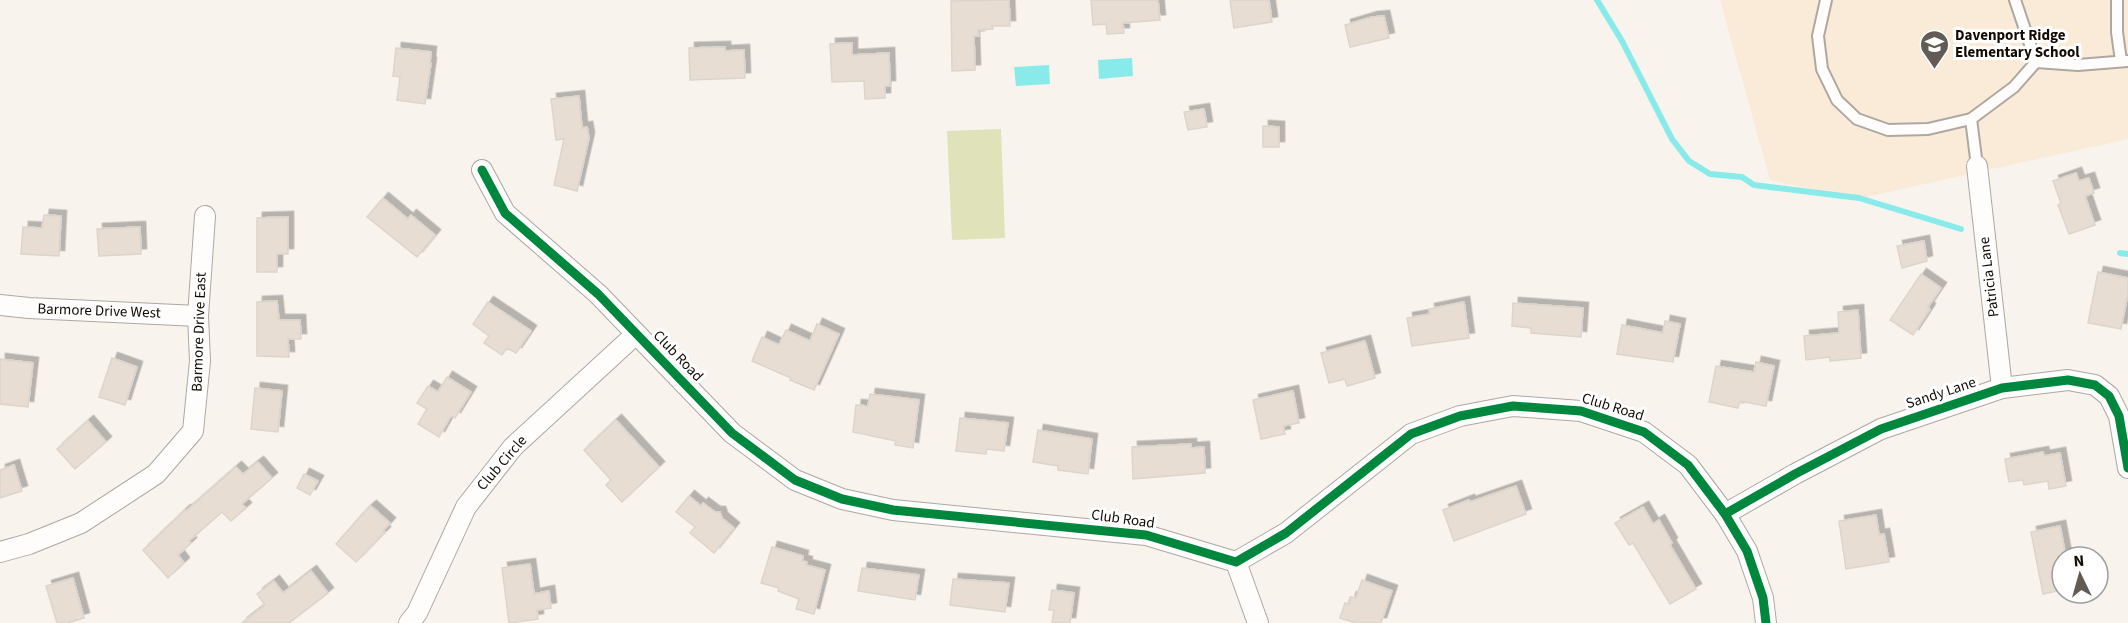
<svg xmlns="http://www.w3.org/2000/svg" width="2128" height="623" viewBox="0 0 2128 623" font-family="'Source Sans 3',sans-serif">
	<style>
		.built { fill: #faebd9 }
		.green { fill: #e0e2ba }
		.water { fill: #89eaea }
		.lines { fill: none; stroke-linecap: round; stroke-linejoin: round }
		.stream { stroke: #89eaea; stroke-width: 6 }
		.building { fill: #e7ddd2; stroke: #dcd5ce; stroke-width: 1.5; filter: url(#shadow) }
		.service-casing { stroke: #aea8a0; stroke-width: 14 }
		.minor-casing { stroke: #aea8a0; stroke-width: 22 }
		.service { stroke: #fefdfc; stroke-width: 10 }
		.minor { stroke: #fefdfc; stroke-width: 20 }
		.cycleway-casing { stroke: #fff; stroke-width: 13 }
		.cycleway { stroke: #00873e; stroke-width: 9 }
		.labels { text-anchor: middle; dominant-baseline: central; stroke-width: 6; stroke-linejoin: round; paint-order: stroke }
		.poi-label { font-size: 15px; font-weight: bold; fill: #130b03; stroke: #fff; text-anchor: start }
		.street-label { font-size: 15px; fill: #130b03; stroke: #fff }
	</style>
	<defs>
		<filter id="shadow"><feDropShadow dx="5.5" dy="-5.5" stdDeviation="0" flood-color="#0004"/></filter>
	</defs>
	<rect width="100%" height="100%" fill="#f8f3ed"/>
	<polygon class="built" points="1720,0 2128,0 2128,139 1857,199 1770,180"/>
	<polygon class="green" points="1001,129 1005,238 952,240 947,131"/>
	<g class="water">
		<polygon points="1132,58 1133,76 1099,79 1098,60"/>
		<polygon points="1049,65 1050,84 1016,86 1014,67"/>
	</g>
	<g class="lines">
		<g class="stream">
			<polyline points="1597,0 1622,41 1672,139 1689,161 1710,174 1742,177 1754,185 1859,198 1961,229"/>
			<polyline points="2120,253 2128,254"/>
		</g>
	</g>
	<g class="building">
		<polygon points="1009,0 1010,26 992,26 993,29 978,30 979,36 974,36 975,70 952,71 951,1"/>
		<polygon points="1091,0 1158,0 1160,20 1123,23 1124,33 1107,34 1106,24 1093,25"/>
		<polygon points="1230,0 1269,0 1272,22 1234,28"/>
		<polygon points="1384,16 1389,38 1350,47 1345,25 1372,17"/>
		<polygon points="852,43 852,55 889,53 890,86 885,86 885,98 865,99 864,81 832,82 830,44"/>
		<polygon points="725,47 725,51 744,50 745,78 690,80 689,48"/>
		<polygon points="396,48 431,52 430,63 431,63 425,104 397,100 400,77 393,76"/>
		<polygon points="579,96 582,128 587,127 589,138 577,191 554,185 564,139 556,140 551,99"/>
		<polygon points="1204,109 1207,127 1188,130 1184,112"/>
		<polygon points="1263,126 1279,127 1279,147 1263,147"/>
		<polygon points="2076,173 2079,181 2089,178 2094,193 2085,196 2095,225 2069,234 2058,205 2061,203 2053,181"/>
		<polygon points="383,198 408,219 411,215 435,235 417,257 367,217"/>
		<polygon points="44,215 61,216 59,256 21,254 23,227 42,228"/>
		<polygon points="288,217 288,254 277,254 277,272 257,272 257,218"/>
		<polygon points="140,227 141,254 99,256 97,229"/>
		<polygon points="1924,241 1927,261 1902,268 1897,246"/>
		<polygon points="2098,272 2128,278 2128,293 2121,329 2088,323"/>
		<polygon points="1921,274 1941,288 1928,307 1930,309 1913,335 1890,320"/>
		<polygon points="277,301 279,320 300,320 301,339 288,339 289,357 257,356 257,302"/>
		<polygon points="488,302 531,331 516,353 507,348 502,355 484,343 489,336 473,324"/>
		<polygon points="1464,302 1469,338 1412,346 1407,318 1430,314 1429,309"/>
		<polygon points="1513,303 1583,308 1581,337 1531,333 1531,328 1512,326"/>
		<polygon points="1858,310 1861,358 1830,361 1830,357 1806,360 1804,336 1839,333 1838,312"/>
		<polygon points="1665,321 1680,324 1673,362 1617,354 1622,325 1663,333"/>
		<polygon points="817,324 839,334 814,390 790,380 791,378 752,361 762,337 779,345 786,330 810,341"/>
		<polygon points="1365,341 1375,378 1347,386 1345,379 1329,383 1321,353"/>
		<polygon points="112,358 137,367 125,405 99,397"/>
		<polygon points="0,359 33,363 28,407 0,404"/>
		<polygon points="1756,362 1774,366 1766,406 1740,401 1738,408 1709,402 1716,366 1754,372"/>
		<polygon points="447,377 471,392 455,418 451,416 439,437 418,424 427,409 417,403 428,386 438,392"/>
		<polygon points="255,388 282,391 278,432 251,429"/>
		<polygon points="1293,391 1299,423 1283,426 1285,434 1261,439 1253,400"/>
		<polygon points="870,394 919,400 913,448 895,445 896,441 853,432 856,405 868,406"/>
		<polygon points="960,418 1008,423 1004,451 987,449 986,454 956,451"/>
		<polygon points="616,420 659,467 622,502 606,485 611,480 584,450"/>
		<polygon points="88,421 106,442 75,469 57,449"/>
		<polygon points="1038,430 1092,439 1088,474 1058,470 1058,466 1033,462"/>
		<polygon points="1191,444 1191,448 1204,447 1205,473 1133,479 1132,447"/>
		<polygon points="2043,452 2044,456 2060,453 2066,486 2049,489 2048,481 2024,485 2023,480 2009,482 2005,459"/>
		<polygon points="258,462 272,478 242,504 246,508 231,521 222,512 189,541 191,543 178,555 184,563 168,578 143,550 185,510 186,511 236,467 243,474"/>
		<polygon points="14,465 22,491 0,498 0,470"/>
		<polygon points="304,474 318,481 310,495 297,488"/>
		<polygon points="1516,486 1526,514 1454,541 1443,510 1469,500 1470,502"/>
		<polygon points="689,496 701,506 703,503 715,512 720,512 722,518 734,528 714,553 690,533 695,527 676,512"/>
		<polygon points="371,506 390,523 383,531 385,532 356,562 336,544 364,512"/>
		<polygon points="1643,507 1653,524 1659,520 1672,543 1670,545 1696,589 1670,604 1633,543 1629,545 1615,523"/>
		<polygon points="1876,515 1879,535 1884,534 1889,562 1846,569 1839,521"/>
		<polygon points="2060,526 2066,557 2062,557 2062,590 2043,594 2031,532"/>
		<polygon points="772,547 803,556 802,561 807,562 806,565 825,570 814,614 796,609 799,599 778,591 779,588 761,583"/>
		<polygon points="530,564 534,594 549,591 551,608 537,610 538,619 509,623 502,568"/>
		<polygon points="862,568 919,575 915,600 858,591"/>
		<polygon points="311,571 328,593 289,623 242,623 265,605 257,594 274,581 283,593"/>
		<polygon points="73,578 84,618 67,623 57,623 46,586"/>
		<polygon points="953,579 1009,583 1005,612 950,605"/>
		<polygon points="1362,580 1392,591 1381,623 1356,623 1340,618 1345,603 1349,604 1351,597 1356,598"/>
		<polygon points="1052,590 1074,593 1070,623 1052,623 1054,610 1049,610"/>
	</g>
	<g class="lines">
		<defs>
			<g id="service">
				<polyline points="1826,0 1818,36 1822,69 1837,100 1857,119 1888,130 1928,129 1971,119 2014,87 2036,62"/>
				<polyline points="2015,0 2036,62"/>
				<polyline points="2117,0 2117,32 2121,61"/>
				<polyline points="2036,62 2078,65 2128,61"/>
				<polyline points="1971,119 1977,166"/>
			</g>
			<g id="minor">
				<polyline points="1977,166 2002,388"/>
				<polyline points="482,170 505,213 598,294 732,433 795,480 842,499 893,510 1146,535 1236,562 1286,533 1411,434 1460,416 1513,406 1581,411 1644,432 1688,465 1725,514 1747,551 1763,598 1766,623"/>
				<polyline points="0,305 29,308 198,316"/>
				<polyline points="1725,514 1795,474 1881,429 2002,388 2068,380 2095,385 2109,396 2119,416 2128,468"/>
				<polyline points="0,552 29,544 81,523 156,474 193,431 200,361 198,316 205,216"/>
				<polyline points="1236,562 1258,623"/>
				<polyline points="409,623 417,613 466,507 513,447 636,334"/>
			</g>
		</defs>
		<use href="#service" class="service-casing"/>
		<use href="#minor" class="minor-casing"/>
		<use href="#service" class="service"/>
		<use href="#minor" class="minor"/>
		<defs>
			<g id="cycleway">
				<polyline points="482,170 505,213 598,294 732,433 795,480 842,499 893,510 1146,535 1236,562 1286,533 1411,434 1460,416 1513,406 1581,411 1644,432 1688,465 1725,514 1747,551 1763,598 1766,623"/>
				<polyline points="1725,514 1795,474 1881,429 2002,388 2068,380 2095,385 2109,396 2119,416 2128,468"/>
			</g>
		</defs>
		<use href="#cycleway" class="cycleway-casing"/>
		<use href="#cycleway" class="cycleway"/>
	</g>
	<defs>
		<symbol id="school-pin" viewBox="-11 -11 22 30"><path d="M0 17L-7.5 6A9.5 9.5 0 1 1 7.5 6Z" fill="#635c55" stroke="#fff"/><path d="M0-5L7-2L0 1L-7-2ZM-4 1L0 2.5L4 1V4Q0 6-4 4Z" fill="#fff"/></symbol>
	</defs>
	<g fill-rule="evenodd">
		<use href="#school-pin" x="1918" y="28" width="33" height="45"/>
	</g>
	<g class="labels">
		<g class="poi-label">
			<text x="1955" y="35">Davenport Ridge<tspan x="1955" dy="17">Elementary School</tspan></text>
		</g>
		<g class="street-label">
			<text transform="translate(1989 277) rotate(-97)">Patricia Lane</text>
			<text transform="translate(99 311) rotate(2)">Barmore Drive West</text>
			<text transform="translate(199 332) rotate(-88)">Barmore Drive East</text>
			<text transform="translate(678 356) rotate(46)">Club Road</text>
			<text transform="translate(1941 393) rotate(-18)">Sandy Lane</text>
			<text transform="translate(1613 407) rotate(17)">Club Road</text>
			<text transform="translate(502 463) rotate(-49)">Club Circle</text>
			<text transform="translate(1123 519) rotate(8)">Club Road</text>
		</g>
	</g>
	<g transform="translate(2080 575) rotate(355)"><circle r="28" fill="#ffffff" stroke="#a19d9a" stroke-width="1.5"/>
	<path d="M0-4.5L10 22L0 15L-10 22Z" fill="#635c55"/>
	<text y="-9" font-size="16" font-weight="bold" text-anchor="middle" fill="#130b03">N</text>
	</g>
</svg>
